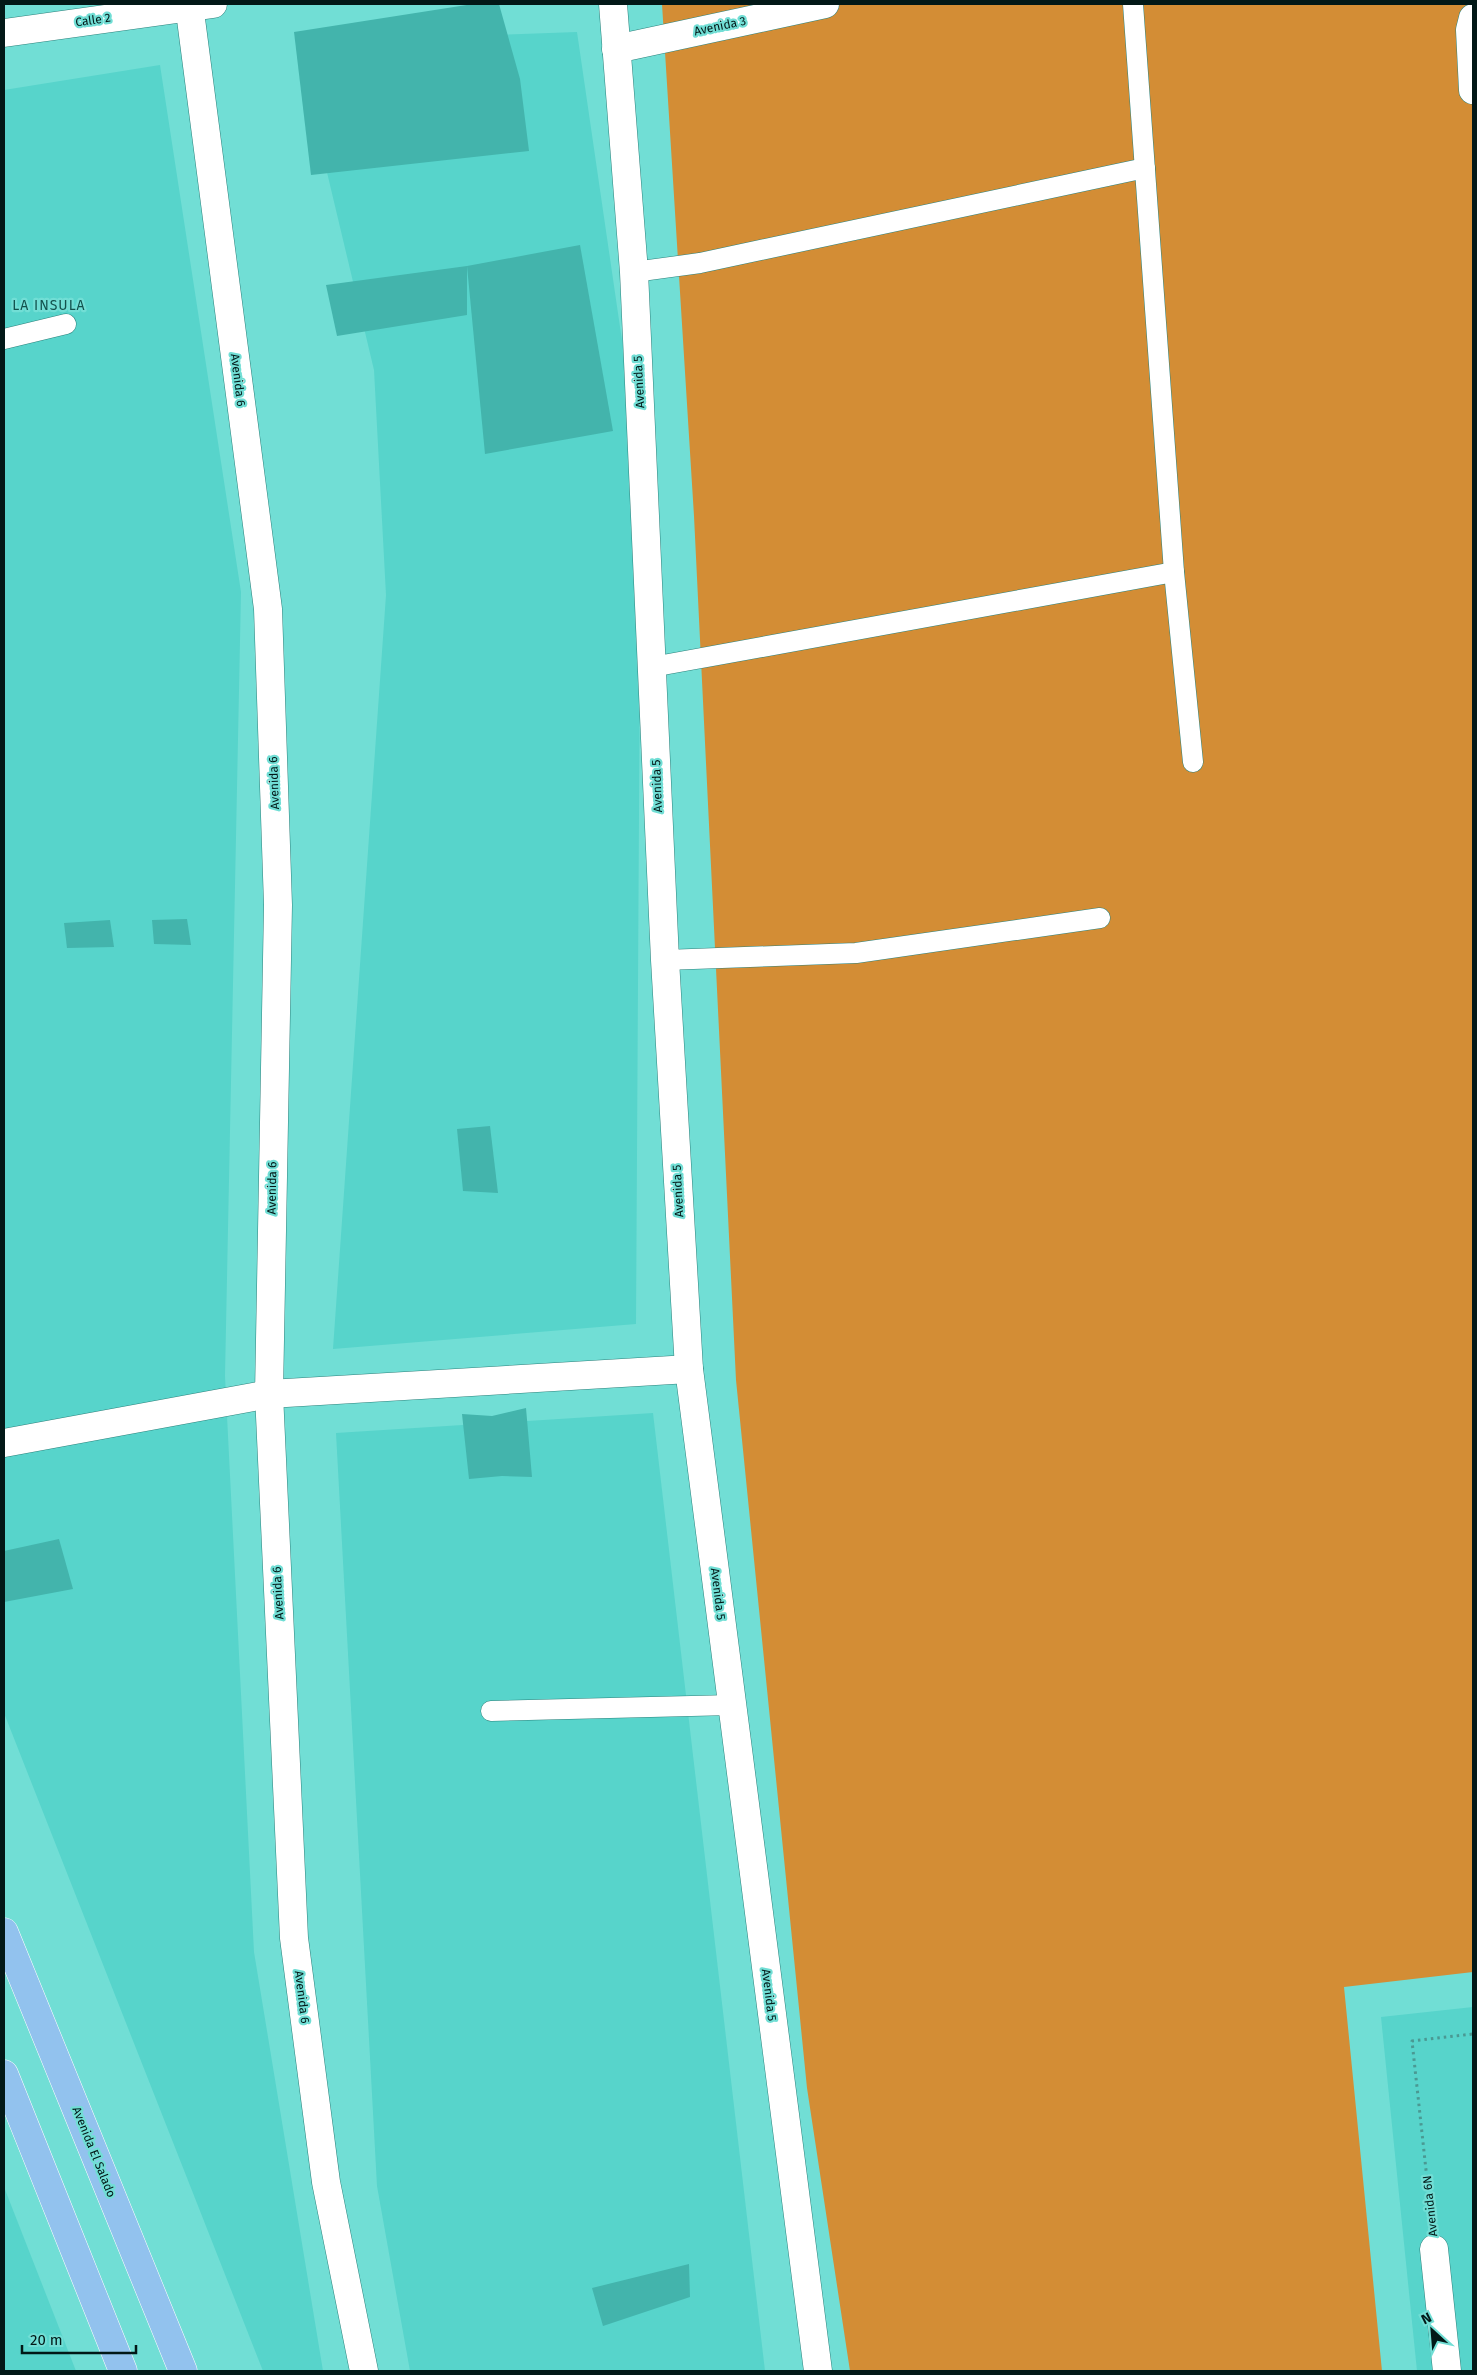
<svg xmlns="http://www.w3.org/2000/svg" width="1477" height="2375" viewBox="0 0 1477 2375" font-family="'Fira Sans',sans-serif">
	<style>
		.built { fill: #57d4cb }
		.green { fill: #d38d35 }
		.building { fill: #43b4ac }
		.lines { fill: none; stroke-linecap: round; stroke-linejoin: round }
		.lane-casing { stroke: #2c827c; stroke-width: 21 }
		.street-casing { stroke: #2c827c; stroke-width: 29 }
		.primary-casing { stroke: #fff; stroke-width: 29 }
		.path { stroke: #4a9993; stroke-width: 3; stroke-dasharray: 2.5 4; stroke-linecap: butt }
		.lane { stroke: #fff; stroke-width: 20 }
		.street { stroke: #fff; stroke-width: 28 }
		.primary { stroke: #92c2ee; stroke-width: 28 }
		.labels { text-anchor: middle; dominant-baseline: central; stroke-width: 4.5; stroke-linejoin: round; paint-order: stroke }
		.street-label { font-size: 12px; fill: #021817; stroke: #71ded5 }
		.neighbourhood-label { font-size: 14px; letter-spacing: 1px; fill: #13514d; stroke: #71ded5 }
	</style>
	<rect width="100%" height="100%" fill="#71ded5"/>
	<g class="built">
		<polygon points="577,32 641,471 636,1324 333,1349 386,595 374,370 296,42"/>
		<polygon points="160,65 241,592 225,1376 254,1952 323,2371 263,2371 4,1713 4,90"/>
		<polygon points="653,1413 765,2371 410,2371 377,2186 336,1433"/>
		<polygon points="1473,2007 1473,2371 1417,2371 1381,2017"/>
		<polygon points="4,2187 76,2371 4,2371"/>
	</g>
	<polygon class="green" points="662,4 1473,4 1473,1972 1344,1987 1382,2371 850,2371 807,2088 736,1380 694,516"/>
	<g class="building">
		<polygon points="473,4 499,4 520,79 529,151 311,175 294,32"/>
		<polygon points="580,245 613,431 485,454 467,266"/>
		<polygon points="467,266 467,315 337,336 326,285"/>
		<polygon points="187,919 191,945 154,944 152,920"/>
		<polygon points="110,920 114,947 67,948 64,923"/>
		<polygon points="490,1126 498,1193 463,1191 457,1129"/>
		<polygon points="526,1408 532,1477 502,1476 469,1479 462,1414 492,1416"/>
		<polygon points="59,1539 73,1589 4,1602 4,1551"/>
		<polygon points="689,2264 690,2297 603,2326 592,2288"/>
	</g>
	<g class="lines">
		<defs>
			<g id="lane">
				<polyline points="1133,4 1174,572 1193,762"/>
				<polyline points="634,272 700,263 1145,168"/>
				<polyline points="4,339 66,324"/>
				<polyline points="652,667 1174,572"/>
				<polyline points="665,960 856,953 1100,918"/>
				<polyline points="491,1711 732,1705"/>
			</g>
			<g id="street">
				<polyline points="189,4 268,609 278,905 269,1394 294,1938 326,2182 364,2371"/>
				<polyline points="613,4 634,272 665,960 689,1369 818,2371"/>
				<polyline points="1473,18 1470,30 1473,90"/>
				<polyline points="4,33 213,4"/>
				<polyline points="616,49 825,4"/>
				<polyline points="4,1443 269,1394 689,1369"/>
				<polyline points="1434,2249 1447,2371"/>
			</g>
			<g id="primary">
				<polyline points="4,1932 183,2371"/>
				<polyline points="4,2074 123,2371"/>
			</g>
		</defs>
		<use href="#lane" class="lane-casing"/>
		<use href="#street" class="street-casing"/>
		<use href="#primary" class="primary-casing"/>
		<polyline class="path" points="1431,2216 1412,2041 1473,2034"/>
		<use href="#lane" class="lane"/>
		<use href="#street" class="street"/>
		<use href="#primary" class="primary"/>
	</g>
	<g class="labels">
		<g class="street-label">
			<text transform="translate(93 20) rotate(-8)">Calle 2</text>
			<text transform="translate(720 26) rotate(-12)">Avenida 3</text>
			<text transform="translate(238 380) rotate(83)">Avenida 6</text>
			<text transform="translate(639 382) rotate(-93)">Avenida 5</text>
			<text transform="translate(274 783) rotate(-92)">Avenida 6</text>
			<text transform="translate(657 786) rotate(-92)">Avenida 5</text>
			<text transform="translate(272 1188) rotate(-89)">Avenida 6</text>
			<text transform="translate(678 1191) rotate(-93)">Avenida 5</text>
			<text transform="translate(278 1593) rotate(-93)">Avenida 6</text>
			<text transform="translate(718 1594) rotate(83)">Avenida 5</text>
			<text transform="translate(769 1995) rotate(83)">Avenida 5</text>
			<text transform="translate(302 1997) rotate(83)">Avenida 6</text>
			<text transform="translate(94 2152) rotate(68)">Avenida El Salado</text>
			<text transform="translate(1430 2206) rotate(-96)">Avenida 6N</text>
		</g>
		<g class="neighbourhood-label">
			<text x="49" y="305">LA INSULA</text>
		</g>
	</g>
	<rect width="1477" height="2375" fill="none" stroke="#021817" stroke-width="10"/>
	<g transform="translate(1432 2330) rotate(334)" stroke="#71ded5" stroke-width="4" paint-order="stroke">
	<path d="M0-4L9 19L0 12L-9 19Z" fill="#021817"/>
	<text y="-8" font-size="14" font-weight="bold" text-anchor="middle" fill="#021817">N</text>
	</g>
	<path d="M22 2345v8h114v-8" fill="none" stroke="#021817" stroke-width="2.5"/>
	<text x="30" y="2345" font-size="15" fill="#021817" stroke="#71ded5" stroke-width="4" paint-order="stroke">20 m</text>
</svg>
